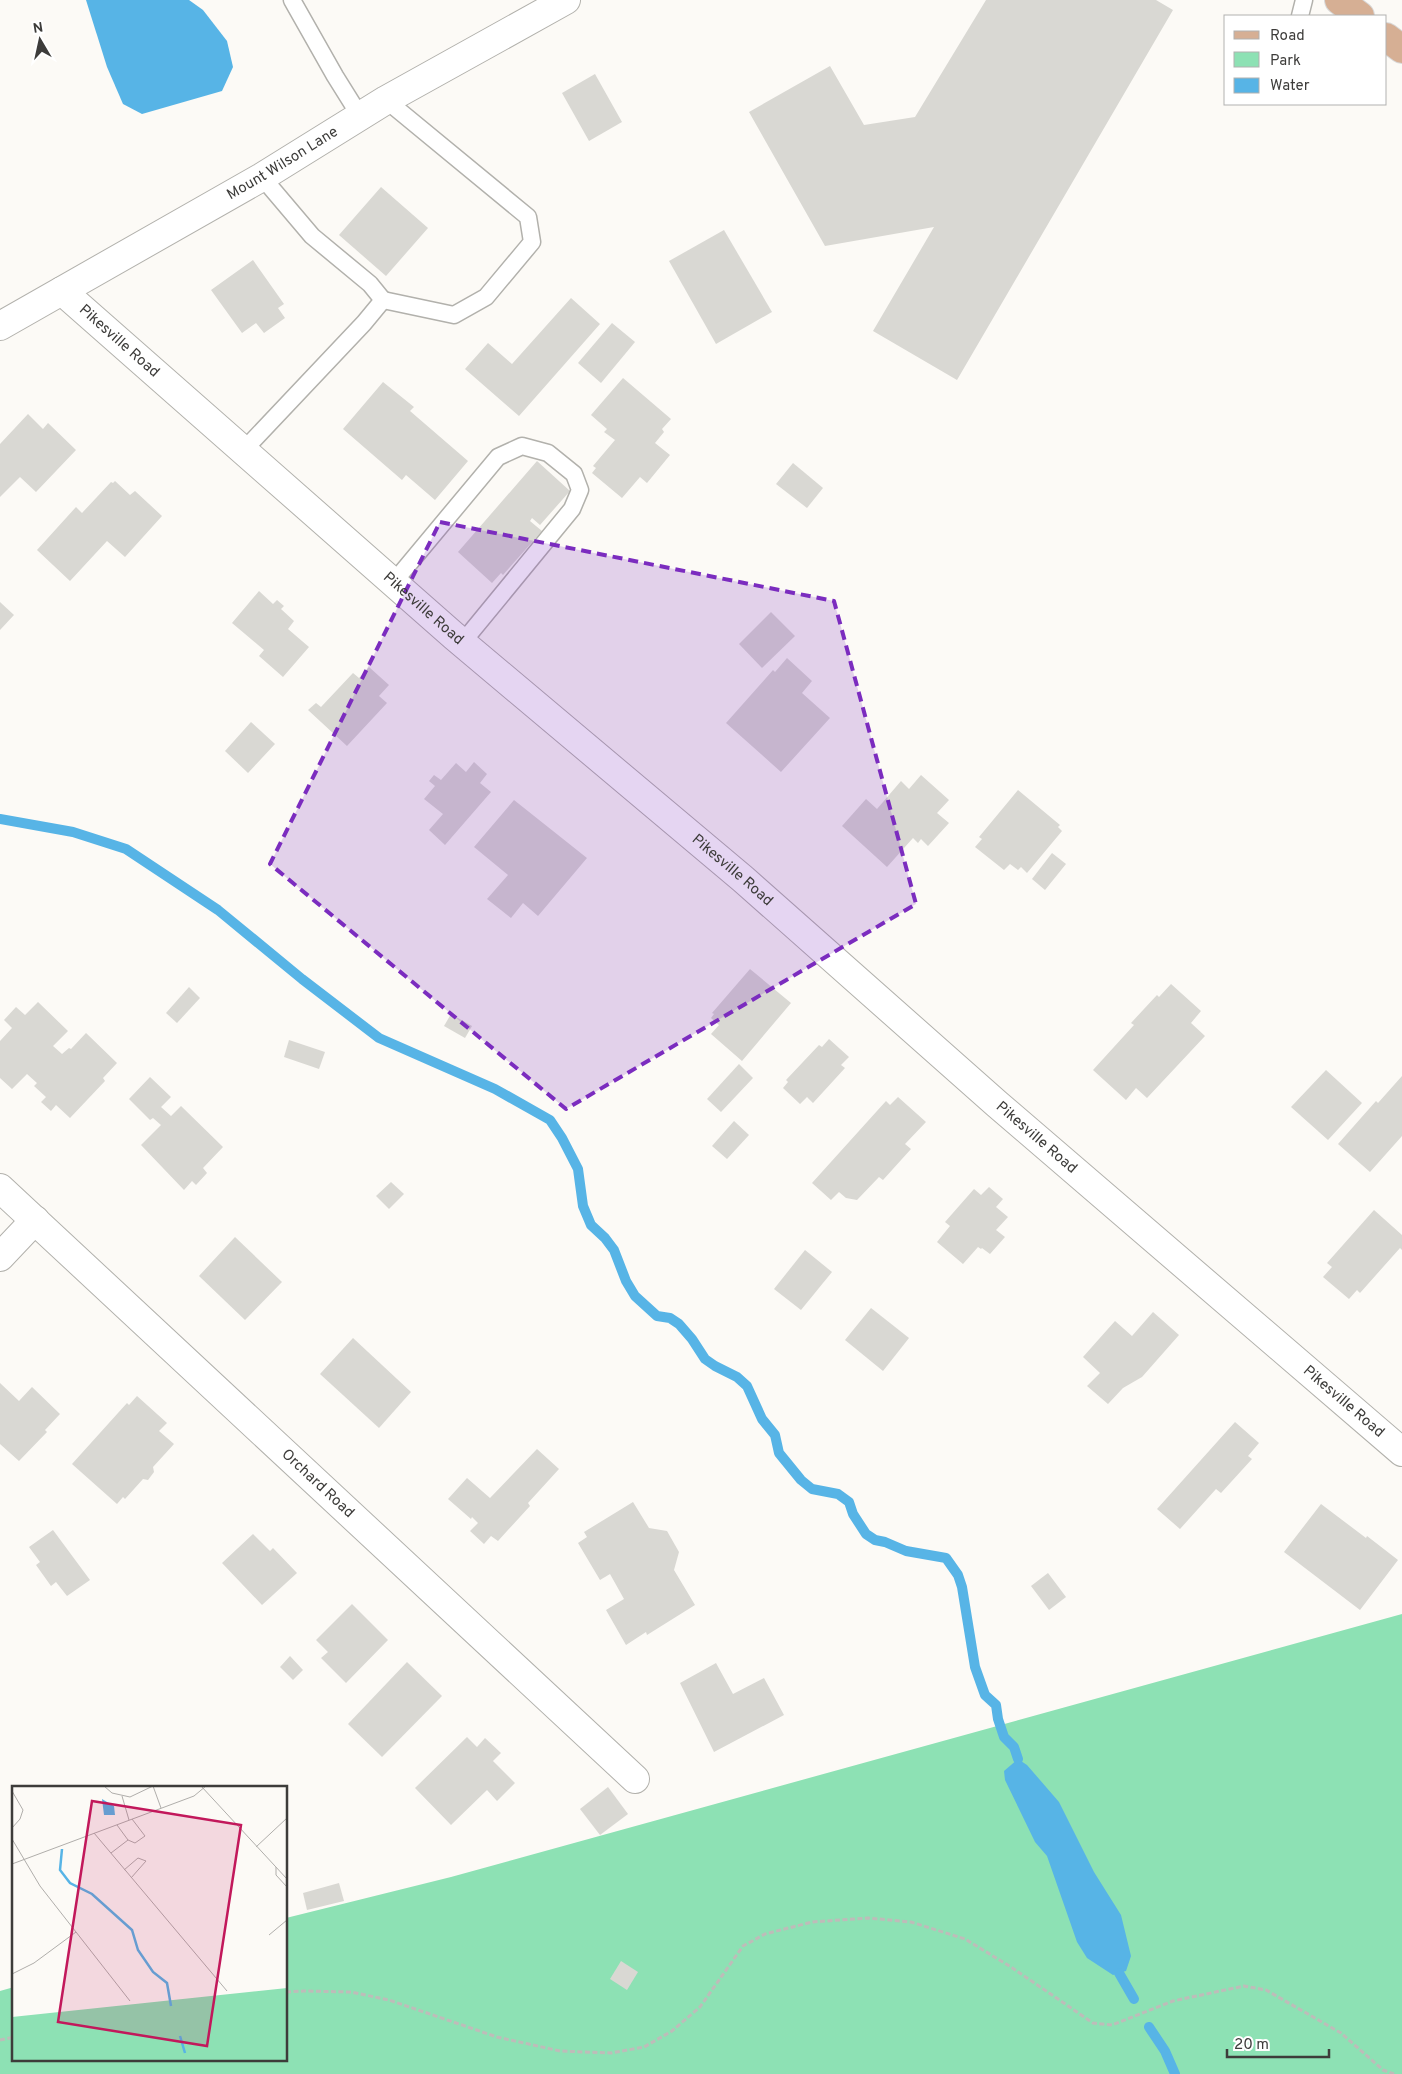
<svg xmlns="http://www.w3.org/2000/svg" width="1402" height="2074" viewBox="0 0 1402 2074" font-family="Overpass,sans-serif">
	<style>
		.green { fill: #8de1b4 }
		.water { fill: #57b4e6 }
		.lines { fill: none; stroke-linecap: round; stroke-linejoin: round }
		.stream { stroke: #57b4e6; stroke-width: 10 }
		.building { fill: #d9d8d3 }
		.lane-casing { stroke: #b2b1ac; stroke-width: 19 }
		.street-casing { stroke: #b2b1ac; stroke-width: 30 }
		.primary-casing { stroke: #d8d8d8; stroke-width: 30 }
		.path { stroke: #bebcb9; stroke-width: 3; stroke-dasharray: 5 2.5; stroke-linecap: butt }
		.lane { stroke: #fff; stroke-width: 16 }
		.street { stroke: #fff; stroke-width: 28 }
		.primary { stroke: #d6af94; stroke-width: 28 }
		.marked { fill: #7b2cbf; fill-opacity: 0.2; stroke: #7b2cbf; stroke-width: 4; stroke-dasharray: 10 6; stroke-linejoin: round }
		.labels { text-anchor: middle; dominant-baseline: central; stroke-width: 4; stroke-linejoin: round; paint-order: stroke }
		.street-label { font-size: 15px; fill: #3d3c3a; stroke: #fff }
		.inset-river { fill: none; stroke: #57b4e6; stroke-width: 2.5 }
		.inset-road { fill: none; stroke: #b0aeab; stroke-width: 1 }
		.view { fill: #c2185b; fill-opacity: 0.15; stroke: #c2185b; stroke-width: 2.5 }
		.inset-edge { fill: none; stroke: #3d3c3a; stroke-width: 2.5 }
	</style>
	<rect width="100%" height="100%" fill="#fcfaf6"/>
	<polygon class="green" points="1402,1614 1402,2074 0,2074 0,1991 14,1987 14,2060 286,2060 286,1918 451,1877"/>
	<g class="water">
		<polygon points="86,0 189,0 203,10 227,41 233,67 222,91 142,114 123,104 107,67"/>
		<polygon points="1018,1759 1027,1765 1059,1802 1094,1872 1121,1915 1131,1956 1126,1971 1113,1975 1087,1958 1077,1942 1047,1856 1035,1842 1005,1780 1004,1771"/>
	</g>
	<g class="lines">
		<g class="stream">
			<polyline points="0,819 73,832 126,849 218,910 302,979 379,1038 495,1089 550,1120 562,1138 578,1169 583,1206 591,1225 605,1238 614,1250 626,1281 635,1296 657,1316 670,1318 679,1324 692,1339 705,1359 715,1366 737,1377 747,1386 762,1419 775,1435 779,1453 801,1480 812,1489 838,1494 849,1502 853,1514 866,1534 875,1540 885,1542 906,1551 946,1558 958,1575 962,1587 975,1667 985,1695 996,1705 998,1719 1004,1737 1014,1747 1018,1759"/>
			<polyline points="1119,1973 1134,1999"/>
			<polyline points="1149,2027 1165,2051 1175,2074"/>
		</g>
	</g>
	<g class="building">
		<polygon points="986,0 1156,0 1173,10 957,380 873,331 934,227 825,246 749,112 830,66 864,125 915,117"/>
		<polygon points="595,74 622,122 589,141 562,93"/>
		<polygon points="381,187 428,228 386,276 339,235"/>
		<polygon points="724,230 772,312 716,344 669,261"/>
		<polygon points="253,260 284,304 278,308 285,318 264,333 256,323 242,333 211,290"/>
		<polygon points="571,298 600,324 519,416 465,369 488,343 512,364"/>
		<polygon points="612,323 635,342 601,383 578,363"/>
		<polygon points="623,378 671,419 662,429 664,432 655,443 670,455 647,483 640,477 622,498 592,473 596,468 593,466 615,440 604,432 607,429 591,415"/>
		<polygon points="383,382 414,407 410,411 468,461 435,500 406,475 402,480 343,429"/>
		<polygon points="28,414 43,429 48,423 76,450 36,492 20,477 0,497 0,444"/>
		<polygon points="537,461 570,491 540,525 532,518 530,521 542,531 503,575 501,573 492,583 458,552"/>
		<polygon points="793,463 823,488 807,508 776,484"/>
		<polygon points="115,481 130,495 135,491 162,516 125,557 107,541 70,581 37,550 76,507 82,513 111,482 113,483"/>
		<polygon points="259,591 273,604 277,600 284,606 281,609 294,621 288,629 309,647 283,677 259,656 264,650 232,623"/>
		<polygon points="0,602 14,615 0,630"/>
		<polygon points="771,612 795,636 762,668 739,644"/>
		<polygon points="787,658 812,681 802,693 830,718 781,772 726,723 773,670 775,672"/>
		<polygon points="369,667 389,685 379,696 387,703 347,746 308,710 316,703 321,707 353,673 359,678"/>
		<polygon points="251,722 275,744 248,773 225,751"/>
		<polygon points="474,762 487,774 480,783 491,792 445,845 429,830 443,814 424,799 435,786 429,781 434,775 441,780 456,763 466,772"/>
		<polygon points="921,775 949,800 937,813 949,823 928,846 921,839 918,843 913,838 887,867 842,826 866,799 877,809 901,781 909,789"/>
		<polygon points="1018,790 1060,825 1058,827 1062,831 1027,873 1021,867 1018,870 1010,864 1004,870 975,847 982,839 979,837"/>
		<polygon points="514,800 587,858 538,916 523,903 511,918 487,899 508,875 474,847"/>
		<polygon points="1052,853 1066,864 1045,890 1032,879"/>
		<polygon points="750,969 791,1003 742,1061 711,1034 719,1025 711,1018 714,1014 712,1013"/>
		<polygon points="1171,984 1201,1011 1191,1023 1205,1036 1147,1098 1136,1088 1126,1100 1093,1070 1134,1025 1131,1023 1157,995 1159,997"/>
		<polygon points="189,987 200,998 177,1023 166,1013"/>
		<polygon points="38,1002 68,1031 53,1046 62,1054 69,1048 71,1049 86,1033 117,1063 103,1078 105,1081 70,1118 56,1105 51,1111 41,1102 46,1097 34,1086 37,1083 27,1074 12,1089 0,1078 0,1041 12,1028 4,1020 16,1007 25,1015"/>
		<polygon points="451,1014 472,1026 465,1038 444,1026"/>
		<polygon points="829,1039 849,1057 841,1065 845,1068 813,1103 807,1097 800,1104 783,1088 788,1082 786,1080 819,1045 822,1047"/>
		<polygon points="289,1040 325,1052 319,1069 284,1057"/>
		<polygon points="739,1064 753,1078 721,1112 707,1099"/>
		<polygon points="1326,1070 1362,1103 1328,1140 1291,1107"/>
		<polygon points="1402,1076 1402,1136 1370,1172 1338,1144 1376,1101 1378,1103"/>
		<polygon points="150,1077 171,1097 161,1107 171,1116 181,1106 223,1147 203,1168 207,1173 196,1185 192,1181 184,1190 141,1145 161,1125 153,1118 150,1120 129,1099"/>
		<polygon points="898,1097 926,1122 905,1144 911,1149 883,1180 879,1177 857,1200 846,1198 839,1192 831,1200 812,1183 886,1101 890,1105"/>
		<polygon points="734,1121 749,1135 727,1159 712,1146"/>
		<polygon points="391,1182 404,1194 389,1209 376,1196"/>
		<polygon points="989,1187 1003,1199 996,1207 1008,1217 996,1230 1005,1237 990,1254 982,1248 981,1249 978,1247 963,1264 937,1242 950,1226 945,1222 974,1189 981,1195"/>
		<polygon points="1374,1210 1402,1235 1402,1250 1400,1248 1360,1293 1357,1290 1349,1299 1323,1277 1332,1267 1327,1263"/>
		<polygon points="235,1237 282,1282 245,1320 199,1276"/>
		<polygon points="805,1250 832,1272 801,1310 774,1289"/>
		<polygon points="871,1308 909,1338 883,1371 845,1340"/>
		<polygon points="1153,1312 1179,1335 1142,1377 1123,1388 1108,1404 1087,1386 1100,1373 1083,1357 1115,1321 1132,1336"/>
		<polygon points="353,1338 411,1392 379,1428 320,1374"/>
		<polygon points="0,1383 19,1401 32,1387 60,1414 45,1430 47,1432 19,1461 0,1444"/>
		<polygon points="137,1396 167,1423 159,1431 174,1444 153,1467 154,1472 148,1480 143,1479 125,1499 123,1497 117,1504 72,1464 127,1403 129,1405"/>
		<polygon points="1235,1422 1259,1443 1248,1456 1252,1459 1221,1493 1216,1489 1180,1529 1157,1509"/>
		<polygon points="537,1449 559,1469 528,1503 530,1506 498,1541 491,1536 484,1544 470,1531 478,1523 472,1517 471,1519 448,1499 467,1478 490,1498"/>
		<polygon points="633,1502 649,1528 667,1531 679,1552 674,1570 695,1605 647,1635 646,1632 626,1645 606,1610 624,1599 610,1574 600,1580 578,1543 587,1537 584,1532"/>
		<polygon points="1321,1504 1366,1538 1367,1536 1398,1560 1360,1610 1284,1552"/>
		<polygon points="53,1530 90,1580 67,1596 56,1582 51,1586 36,1565 40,1562 29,1547"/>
		<polygon points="253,1534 270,1551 273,1548 297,1573 262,1605 222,1563"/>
		<polygon points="1048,1573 1066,1597 1049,1610 1031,1586"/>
		<polygon points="352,1604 388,1640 346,1683 321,1658 328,1652 316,1640"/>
		<polygon points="290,1656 303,1670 293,1680 280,1667"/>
		<polygon points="407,1662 442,1696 382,1757 348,1724"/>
		<polygon points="716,1663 733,1694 764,1678 784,1715 714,1752 680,1683"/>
		<polygon points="467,1737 477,1747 485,1738 501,1753 493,1761 515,1783 497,1801 487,1790 451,1825 415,1788"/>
		<polygon points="608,1787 628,1814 600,1835 580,1809"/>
		<polygon points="339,1883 344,1901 307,1910 303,1893"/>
		<polygon points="621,1961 638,1972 627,1990 610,1979"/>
	</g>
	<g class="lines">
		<defs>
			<g id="lane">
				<polyline points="292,0 335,76 360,116"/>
				<polyline points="1300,16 1304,0"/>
				<polyline points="383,300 454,315 486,297 532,242 528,217 386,100"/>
				<polyline points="243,451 364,323 383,300 370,284 312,236 262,177"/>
				<polyline points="393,583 498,457 522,446 548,453 574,474 580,490 572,509 462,643"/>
			</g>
			<g id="street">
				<path id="s1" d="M62,291L454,636L743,879L997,1104L1402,1452"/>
				<path id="s2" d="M0,326L262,177L386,100L566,0"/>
				<path id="s3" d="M0,1188L635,1779"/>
				<polyline points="0,1257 35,1220"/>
			</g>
			<g id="primary">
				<polyline points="1339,0 1360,16"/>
				<polyline points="1386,37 1402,49"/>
			</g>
		</defs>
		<use href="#lane" class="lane-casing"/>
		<use href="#street" class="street-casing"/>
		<use href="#primary" class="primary-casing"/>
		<g class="path">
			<polyline points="286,1992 304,1991 351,1992 389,2000 497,2037 560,2051 611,2053 644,2047 672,2031 700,2007 743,1946 765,1934 812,1922 868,1918 911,1922 965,1939 1011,1967 1093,2023 1112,2025 1173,2001 1244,1986 1266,1990 1341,2033 1383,2070 1394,2074"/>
			<polyline points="0,2040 14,2037"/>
		</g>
		<use href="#lane" class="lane"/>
		<use href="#street" class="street"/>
		<use href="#primary" class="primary"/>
	</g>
	<path class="marked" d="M440,522L834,601L916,904L566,1109L270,864Z"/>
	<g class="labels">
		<g class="street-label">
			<text stroke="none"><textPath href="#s2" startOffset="326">Mount Wilson Lane</textPath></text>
			<text stroke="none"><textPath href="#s1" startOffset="76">Pikesville Road</textPath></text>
			<text stroke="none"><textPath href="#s1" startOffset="481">Pikesville Road</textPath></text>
			<text stroke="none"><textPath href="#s1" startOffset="886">Pikesville Road</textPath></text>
			<text stroke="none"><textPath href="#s1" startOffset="1291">Pikesville Road</textPath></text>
			<text stroke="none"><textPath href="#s1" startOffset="1696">Pikesville Road</textPath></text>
			<text stroke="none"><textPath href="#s3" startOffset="434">Orchard Road</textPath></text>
		</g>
	</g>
	<g transform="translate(12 1786)">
		<rect width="275" height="275" fill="#fcfaf6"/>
		<path d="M275,202V275H0V231Z" fill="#8de1b4"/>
		<path d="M90,13L102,20L103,29H92Z" fill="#57b4e6"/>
		<path class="inset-river" d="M50,63L48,84L58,97L80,108L120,144L126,164L141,186L155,197L159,220M168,250L173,267"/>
		<path class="inset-road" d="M92,0L100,7L118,11L141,0L149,22M189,0L275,93M0,5L11,24L8,33L0,42M110,10L117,34M82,47L215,205M0,53L28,100L118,215M116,54L123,57L133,50L120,33M244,61L275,32M99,67L116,54L105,39M0,78L182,10L194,0M264,81V89L275,101M112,84L126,72L134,75L119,92M257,149L275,134M0,188L22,177L64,146"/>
		<path class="view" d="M80,15L229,39L195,260L46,236Z"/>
		<rect width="275" height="275" class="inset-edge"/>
	</g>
	<rect x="1224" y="15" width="162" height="90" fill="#ffffff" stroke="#b1b1b0"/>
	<rect x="1234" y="31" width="25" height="8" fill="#d6af94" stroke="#b1b1b0"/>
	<text x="1270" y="40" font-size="15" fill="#3d3c3a">Road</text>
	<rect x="1234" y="52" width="25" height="15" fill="#8de1b4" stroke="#b1b1b0"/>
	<text x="1270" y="65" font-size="15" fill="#3d3c3a">Park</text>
	<rect x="1234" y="78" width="25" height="15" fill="#57b4e6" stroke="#b1b1b0"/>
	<text x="1270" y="90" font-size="15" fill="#3d3c3a">Water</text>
	<g transform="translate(40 40) rotate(351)" stroke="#ffffff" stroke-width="4" paint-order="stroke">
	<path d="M0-4L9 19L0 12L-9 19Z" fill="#3d3c3a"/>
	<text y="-8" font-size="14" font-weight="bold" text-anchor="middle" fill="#3d3c3a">N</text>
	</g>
	<path d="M1227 2049v8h102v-8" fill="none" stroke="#3d3c3a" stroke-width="2.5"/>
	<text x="1234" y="2049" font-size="15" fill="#3d3c3a" stroke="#ffffff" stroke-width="4" paint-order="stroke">20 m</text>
</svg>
